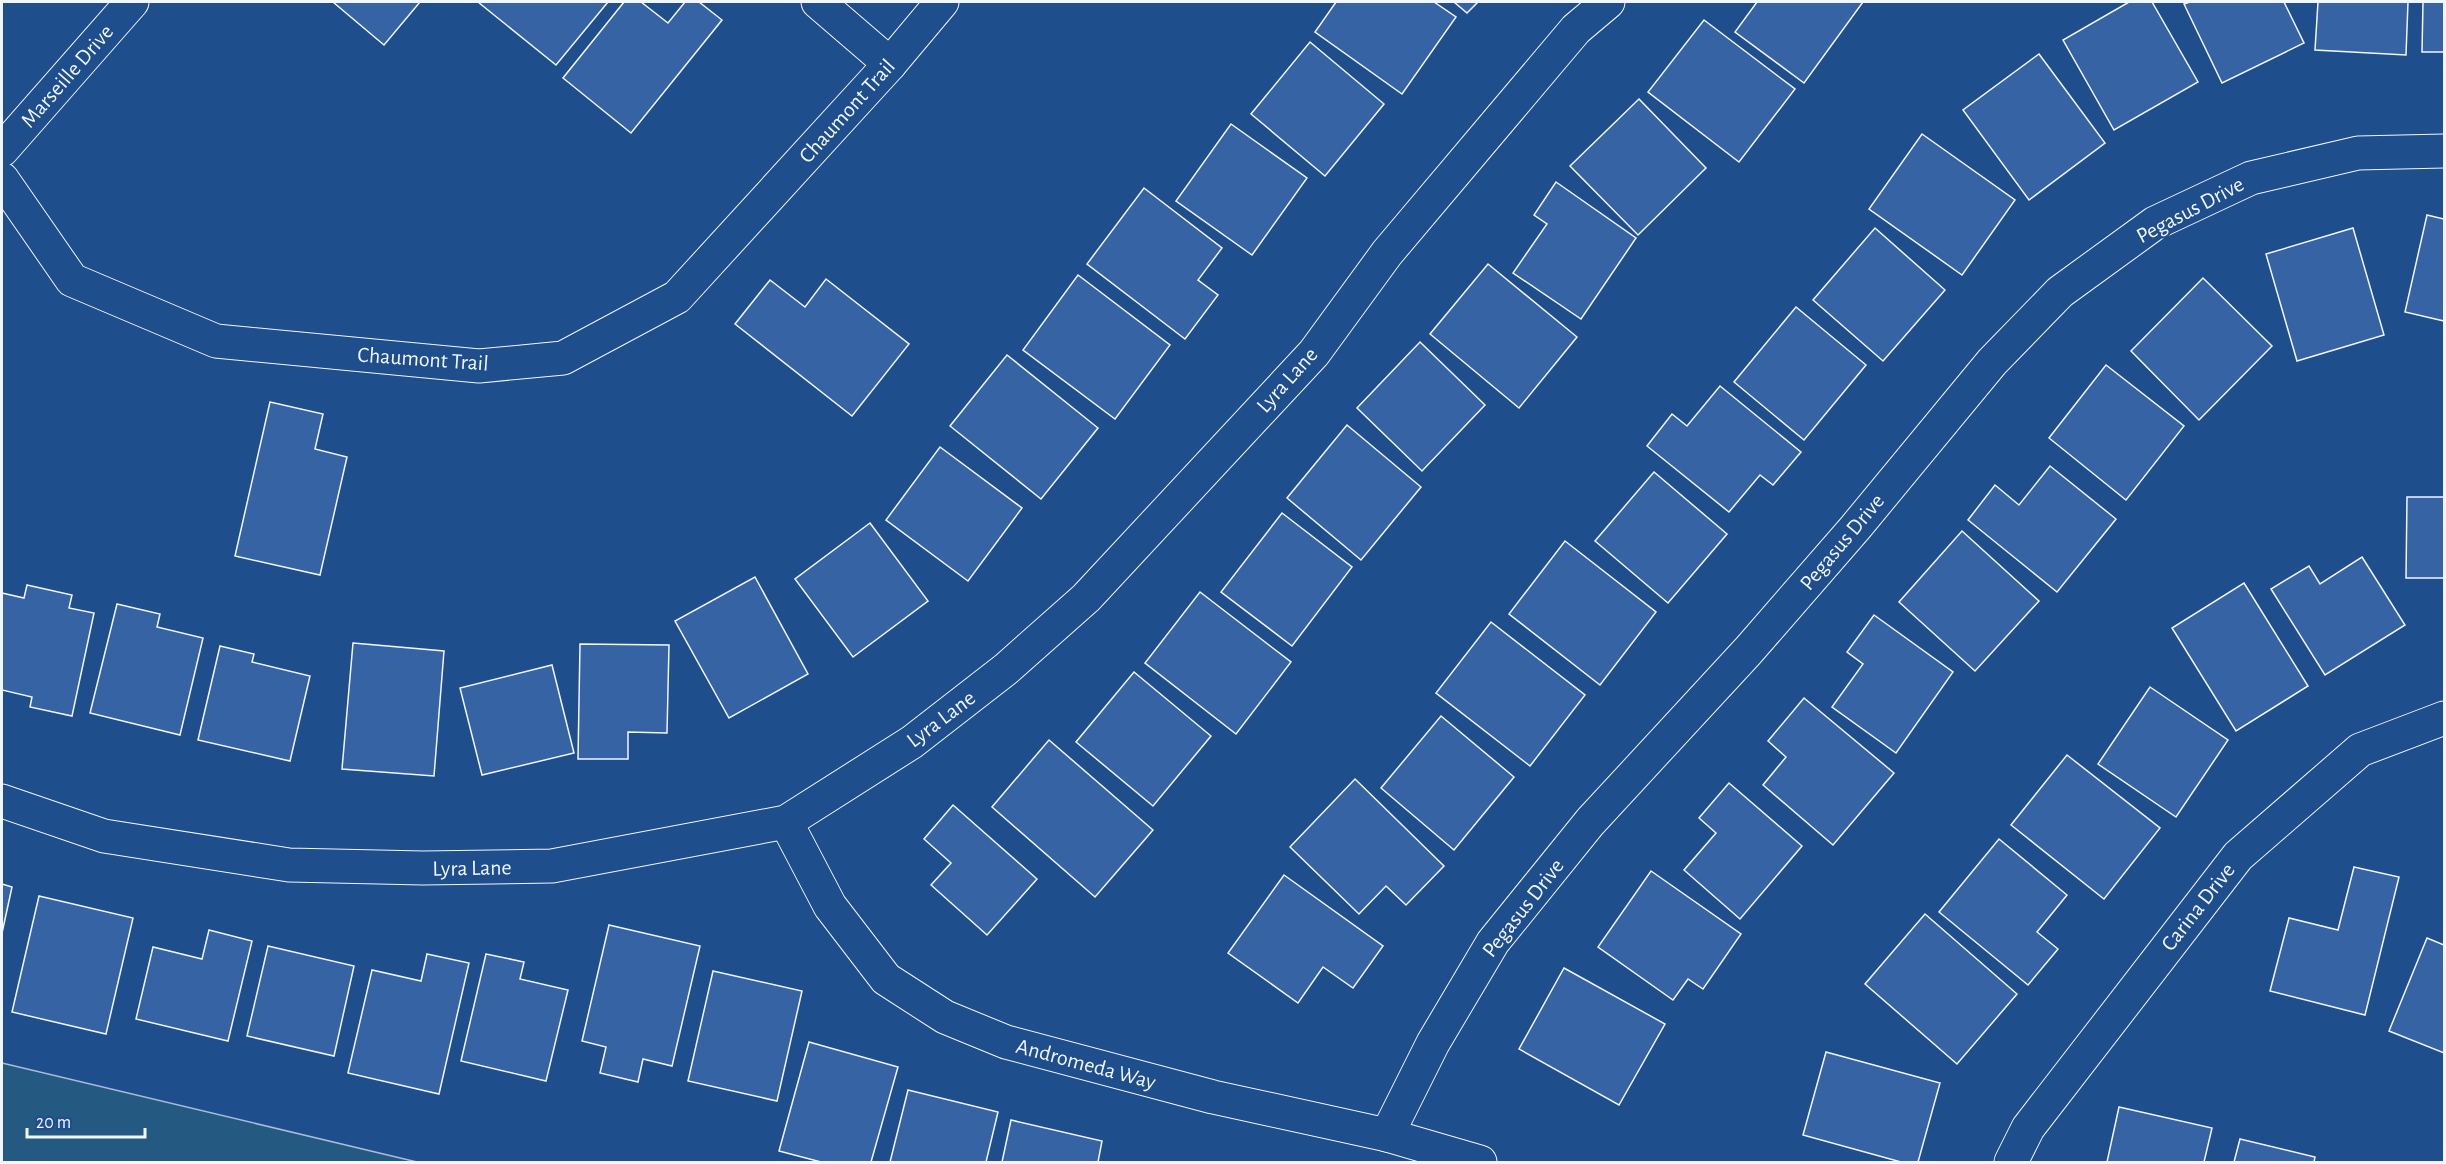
<svg xmlns="http://www.w3.org/2000/svg" width="2446" height="1164" viewBox="0 0 2446 1164" font-family="'Alegreya Sans',sans-serif">
	<style>
		.green { fill: #245a82; stroke: #a8bbd7; stroke-width: 1.5 }
		.building { fill: #3563a3; stroke: #f2f6ff; stroke-width: 1.5 }
		.lines { fill: none; stroke-linecap: round; stroke-linejoin: round }
		.minor-casing { stroke: #f2f6ff; stroke-width: 35 }
		.minor { stroke: #1f4e8c; stroke-width: 33 }
		.labels { text-anchor: middle; dominant-baseline: central; stroke-width: 4.5; stroke-linejoin: round; paint-order: stroke }
		.street-label { font-size: 22px; fill: #f2f6ff; stroke: #1f4e8c }
	</style>
	<rect width="100%" height="100%" fill="#1f4e8c"/>
	<polygon class="green" points="2,1063 417,1162 2,1162"/>
	<g class="building">
		<polygon points="333,2 420,2 384,45"/>
		<polygon points="478,2 608,2 556,65"/>
		<polygon points="624,2 641,2 668,23 685,2 699,2 722,20 631,133 563,78"/>
		<polygon points="1336,2 1434,2 1456,17 1402,94 1315,32"/>
		<polygon points="1454,2 1478,2 1467,13"/>
		<polygon points="1757,2 1863,2 1804,83 1735,32"/>
		<polygon points="2129,2 2152,2 2198,82 2114,130 2063,40"/>
		<polygon points="2190,2 2284,2 2304,43 2222,83 2184,4"/>
		<polygon points="2318,2 2408,2 2406,55 2315,50"/>
		<polygon points="2423,2 2444,2 2444,52 2422,52"/>
		<polygon points="1704,20 1795,89 1739,162 1648,92"/>
		<polygon points="1310,42 1384,104 1325,176 1251,114"/>
		<polygon points="2039,54 2105,143 2029,200 1963,110"/>
		<polygon points="1639,99 1706,168 1638,235 1570,166"/>
		<polygon points="1231,124 1307,178 1252,255 1176,201"/>
		<polygon points="1922,134 2015,200 1962,275 1869,209"/>
		<polygon points="1556,182 1636,238 1581,319 1513,273 1547,224 1534,215"/>
		<polygon points="1144,188 1222,248 1198,280 1218,295 1185,339 1087,264"/>
		<polygon points="2427,215 2444,219 2444,321 2405,312"/>
		<polygon points="1875,228 1945,290 1883,361 1813,300"/>
		<polygon points="2353,228 2384,335 2297,361 2266,254"/>
		<polygon points="1488,264 1577,337 1519,408 1430,334"/>
		<polygon points="1078,275 1170,345 1115,419 1023,350"/>
		<polygon points="2203,278 2272,346 2199,420 2131,351"/>
		<polygon points="826,279 909,344 852,416 735,324 770,280 805,307"/>
		<polygon points="1796,307 1866,365 1804,440 1734,382"/>
		<polygon points="1420,342 1485,405 1422,471 1357,408"/>
		<polygon points="1007,355 1098,428 1041,499 950,426"/>
		<polygon points="2106,365 2184,426 2126,500 2049,438"/>
		<polygon points="1720,386 1801,452 1773,485 1760,475 1729,512 1647,446 1672,414 1687,426"/>
		<polygon points="270,402 323,414 315,449 347,457 320,575 235,556"/>
		<polygon points="1347,425 1421,487 1361,560 1287,498"/>
		<polygon points="940,447 1022,508 968,581 886,520"/>
		<polygon points="2050,466 2116,519 2057,592 1968,520 1995,485 2019,505"/>
		<polygon points="1654,472 1727,534 1668,603 1595,541"/>
		<polygon points="2407,497 2444,497 2444,578 2406,578"/>
		<polygon points="1282,513 1352,567 1292,646 1221,592"/>
		<polygon points="870,523 928,601 853,657 795,579"/>
		<polygon points="1962,531 2039,601 1975,671 1899,602"/>
		<polygon points="1565,541 1656,612 1600,685 1509,614"/>
		<polygon points="2362,557 2405,625 2325,675 2271,589 2309,566 2320,584"/>
		<polygon points="755,577 808,674 729,718 675,621"/>
		<polygon points="2244,583 2308,686 2236,731 2172,628"/>
		<polygon points="27,585 72,595 69,608 94,613 72,716 30,707 32,697 2,690 2,593 24,598"/>
		<polygon points="1200,592 1291,662 1236,734 1145,663"/>
		<polygon points="117,604 160,614 157,627 203,638 180,735 90,713"/>
		<polygon points="1874,615 1953,672 1896,753 1832,707 1863,664 1847,652"/>
		<polygon points="1491,622 1585,695 1530,766 1436,693"/>
		<polygon points="353,643 444,651 434,776 342,769"/>
		<polygon points="580,644 669,645 667,733 628,732 628,759 578,759"/>
		<polygon points="220,646 254,654 252,662 310,676 290,761 198,740"/>
		<polygon points="552,665 574,753 482,775 460,688"/>
		<polygon points="1134,672 1211,736 1153,806 1076,742"/>
		<polygon points="2150,687 2228,740 2176,817 2098,764"/>
		<polygon points="1804,698 1894,773 1833,845 1763,785 1786,757 1768,741"/>
		<polygon points="1441,716 1514,777 1454,850 1381,788"/>
		<polygon points="1049,740 1153,830 1095,897 992,807"/>
		<polygon points="2067,755 2160,828 2104,899 2011,825"/>
		<polygon points="1355,779 1444,866 1406,905 1386,886 1359,914 1290,847"/>
		<polygon points="1729,783 1802,846 1740,919 1684,870 1716,833 1699,818"/>
		<polygon points="953,805 1037,879 987,935 931,885 951,863 924,839"/>
		<polygon points="1999,839 2067,895 2037,932 2058,949 2028,985 1939,912"/>
		<polygon points="2354,867 2399,877 2365,1015 2270,991 2289,918 2338,930"/>
		<polygon points="1651,871 1741,934 1703,989 1688,979 1673,1000 1598,947"/>
		<polygon points="1284,875 1383,946 1353,988 1323,967 1298,1003 1228,953"/>
		<polygon points="2,884 12,887 2,933"/>
		<polygon points="39,896 133,918 106,1034 12,1012"/>
		<polygon points="1925,914 2017,994 1957,1064 1865,984"/>
		<polygon points="609,925 700,946 672,1066 643,1059 638,1082 600,1073 606,1047 582,1041"/>
		<polygon points="209,930 252,941 228,1041 136,1019 153,947 202,959"/>
		<polygon points="2427,938 2444,945 2444,1053 2389,1031"/>
		<polygon points="268,946 354,966 334,1056 247,1036"/>
		<polygon points="427,954 469,963 439,1094 348,1073 372,970 421,981"/>
		<polygon points="486,954 524,962 520,979 568,990 546,1081 461,1061"/>
		<polygon points="1564,968 1665,1024 1619,1105 1519,1049"/>
		<polygon points="713,971 802,991 777,1101 688,1081"/>
		<polygon points="809,1042 898,1067 871,1162 821,1162 779,1151"/>
		<polygon points="1826,1052 1940,1083 1918,1162 1901,1162 1803,1135"/>
		<polygon points="908,1090 998,1112 986,1162 890,1162"/>
		<polygon points="2119,1107 2212,1128 2204,1162 2107,1162"/>
		<polygon points="1011,1120 1102,1141 1098,1162 1002,1162"/>
		<polygon points="2240,1139 2315,1157 2314,1162 2234,1162"/>
	</g>
	<g class="lines">
		<defs>
			<g id="minor">
				<polyline points="818,2 890,64"/>
				<polyline points="2,150 132,2"/>
				<polyline points="2,179 72,280 216,341 479,366 563,358 677,297 890,64 942,2"/>
				<polyline points="2,801 104,836 289,865 423,868 552,866 786,822 912,742 1006,669 1086,598 1314,353 1387,253 1576,29 1608,2"/>
				<polyline points="786,822 830,906 886,979 945,1017 1006,1042 1213,1097 1387,1135 1480,1162"/>
				<polyline points="1387,1135 1433,1043 1493,942 1590,822 1748,651 1855,528 1992,362 2060,292 2155,223 2251,178 2358,153 2444,151"/>
				<polyline points="2011,1162 2028,1128 2238,856 2360,750 2444,718"/>
			</g>
		</defs>
		<use href="#minor" class="minor-casing"/>
		<use href="#minor" class="minor"/>
	</g>
	<g class="labels">
		<g class="street-label">
			<text transform="translate(67 76) rotate(-49)">Marseille Drive</text>
			<text transform="translate(847 111) rotate(-48)">Chaumont Trail</text>
			<text transform="translate(2190 210) rotate(-28)">Pegasus Drive</text>
			<text transform="translate(423 359) rotate(4)">Chaumont Trail</text>
			<text transform="translate(1287 380) rotate(-48)">Lyra Lane</text>
			<text transform="translate(1842 542) rotate(-50)">Pegasus Drive</text>
			<text transform="translate(941 719) rotate(-37)">Lyra Lane</text>
			<text transform="translate(472 868) rotate(-1)">Lyra Lane</text>
			<text transform="translate(2198 907) rotate(-52)">Carina Drive</text>
			<text transform="translate(1523 908) rotate(-52)">Pegasus Drive</text>
			<text transform="translate(1086 1064) rotate(15)">Andromeda Way</text>
		</g>
	</g>
	<rect width="2446" height="1164" fill="none" stroke="#f2f6ff" stroke-width="6"/>
	<path d="M27 1128v9h118v-9" fill="none" stroke="#f2f6ff" stroke-width="3"/>
	<text x="36" y="1128" font-size="18" fill="#f2f6ff" stroke="#1f4e8c" stroke-width="4.5" paint-order="stroke">20 m</text>
</svg>
